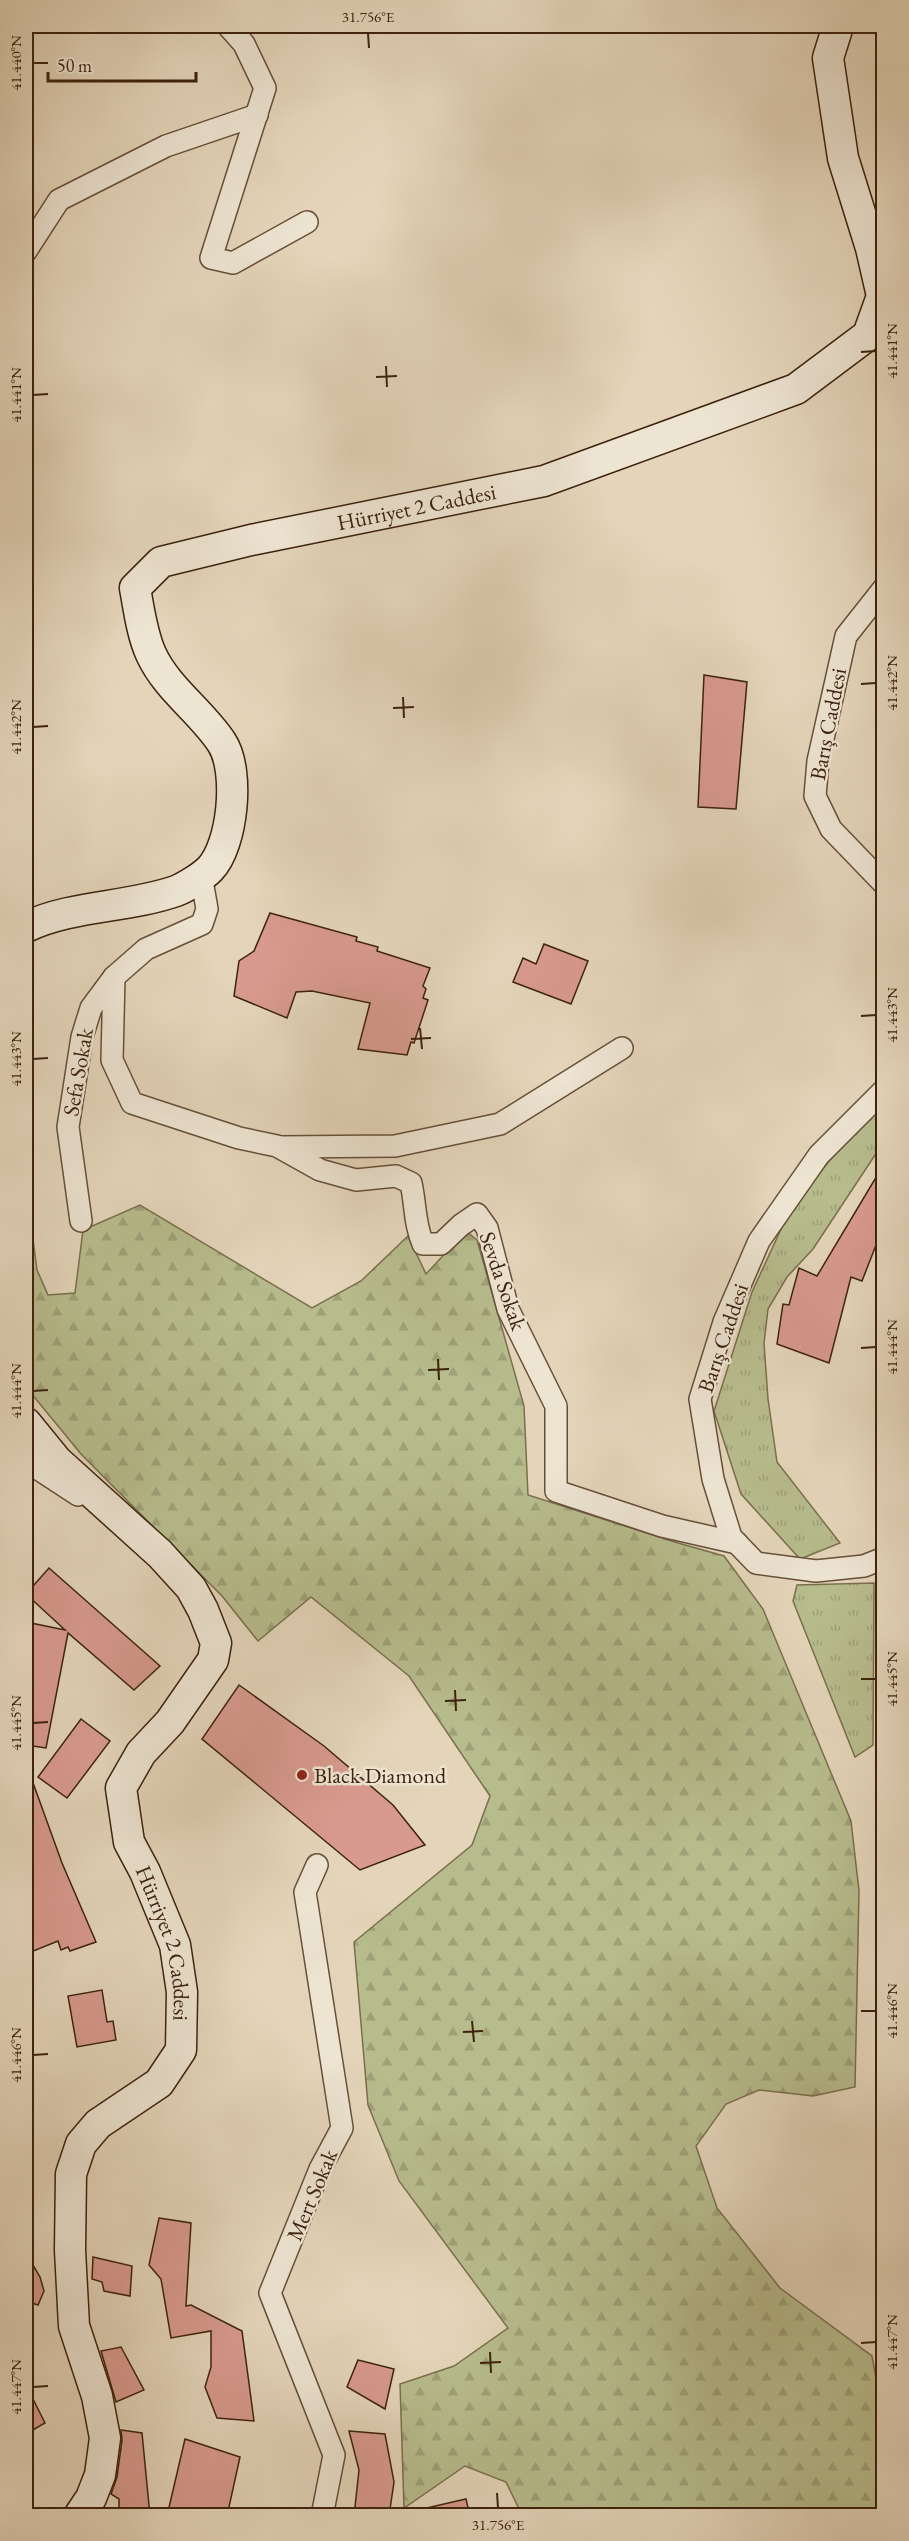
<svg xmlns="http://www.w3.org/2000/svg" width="909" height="2541" viewBox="0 0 909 2541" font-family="'EB Garamond',serif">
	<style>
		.forest { fill: url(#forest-firs); stroke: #7a6f4d; stroke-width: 1.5 }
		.park { fill: url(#park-tufts); stroke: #7a6f4d; stroke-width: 1.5 }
		.building { fill: #d89a8e; stroke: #3d220d; stroke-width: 1.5 }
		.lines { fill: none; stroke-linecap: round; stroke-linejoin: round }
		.street-casing { stroke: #674f38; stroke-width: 24 }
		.secondary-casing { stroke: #3d220d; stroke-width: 33 }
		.street { stroke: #ede4d2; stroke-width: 21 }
		.secondary { stroke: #ede4d2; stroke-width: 30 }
		.ticks { fill: none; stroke: #3d220d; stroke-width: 2 }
		.poi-dot { fill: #8f2418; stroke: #ede4d2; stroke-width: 2 }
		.labels { text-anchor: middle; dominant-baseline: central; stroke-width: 5; stroke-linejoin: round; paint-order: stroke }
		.street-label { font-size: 22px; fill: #3d220d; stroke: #ede4d2 }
		.poi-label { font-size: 22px; fill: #3d220d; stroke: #ede4d2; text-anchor: start }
		.neatline { fill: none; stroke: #3d220d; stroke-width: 2 }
		.ticks-label { font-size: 15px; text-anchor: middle; fill: #3d220d }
	</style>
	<defs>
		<pattern id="forest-firs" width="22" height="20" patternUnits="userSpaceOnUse" patternTransform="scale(1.5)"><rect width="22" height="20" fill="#b7bc8d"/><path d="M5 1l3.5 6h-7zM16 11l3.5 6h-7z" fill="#9ea178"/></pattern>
		<pattern id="park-tufts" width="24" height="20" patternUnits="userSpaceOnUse" patternTransform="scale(1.5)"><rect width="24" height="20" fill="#b7bc8d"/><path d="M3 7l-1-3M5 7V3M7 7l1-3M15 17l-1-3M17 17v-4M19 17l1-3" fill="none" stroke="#9ea178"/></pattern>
	</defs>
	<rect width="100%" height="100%" fill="#e4d5ba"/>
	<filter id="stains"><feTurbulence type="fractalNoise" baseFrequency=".00333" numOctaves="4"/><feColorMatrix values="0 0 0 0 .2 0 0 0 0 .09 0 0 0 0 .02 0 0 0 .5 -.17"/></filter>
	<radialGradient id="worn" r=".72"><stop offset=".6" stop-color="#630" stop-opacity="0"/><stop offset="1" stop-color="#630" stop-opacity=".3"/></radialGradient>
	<path class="forest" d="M26,1186L37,1270L48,1295L75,1293L83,1230L140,1205L312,1308L361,1281L408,1236L426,1274L466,1231L477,1240L524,1406L528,1495L678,1543L724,1556L763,1609L851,1821L859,1891L855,2087L813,2096L759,2090L726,2104L696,2146L717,2208L780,2288L872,2356C883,2409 883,2461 883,2515H522L506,2482L465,2466L404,2508L400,2384L454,2366L508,2328L399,2181L368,2105L354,1942L472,1845L490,1796L409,1676L311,1597L258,1641L222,1596L81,1454L26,1387Z"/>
	<g class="park">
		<polygon points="883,1104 883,1143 813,1249 787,1277 768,1309 764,1343 768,1399 777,1462 840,1543 800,1559 741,1494 714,1411 752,1292 788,1214 829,1161"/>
		<polygon points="874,1583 873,1745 855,1757 793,1601 797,1585"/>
	</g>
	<g class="building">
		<polygon points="704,675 747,682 736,809 698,807"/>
		<polygon points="270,913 357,937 356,941 378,947 377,951 430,968 423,986 426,989 423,998 428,1000 414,1043 411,1042 407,1055 358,1049 370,1003 312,991 296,992 287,1018 234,996 239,961 254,951"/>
		<polygon points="544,944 588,961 571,1004 513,982 523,958 536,964"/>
		<polygon points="884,1164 884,1250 876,1245 862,1281 851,1277 829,1363 777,1344 783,1304 789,1305 799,1268 817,1276"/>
		<polygon points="49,1568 160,1666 134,1690 68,1633 46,1748 26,1745 26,1622 65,1630 26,1594"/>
		<polygon points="239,1685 324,1746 393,1805 425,1845 360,1870 202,1739"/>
		<polygon points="81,1719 110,1741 67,1798 38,1777"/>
		<polygon points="26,1769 28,1769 62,1863 96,1942 70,1951 68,1947 61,1950 58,1941 26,1954"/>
		<polygon points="102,1990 107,2022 113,2021 116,2040 77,2047 68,1996"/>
		<polygon points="159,2218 191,2223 186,2306 191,2305 242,2331 254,2421 217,2418 205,2387 211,2367 211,2331 171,2338 161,2279 149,2265"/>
		<polygon points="26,2253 40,2277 44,2291 38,2305 26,2301"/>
		<polygon points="93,2257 132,2266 130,2296 104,2291 102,2282 92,2279"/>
		<polygon points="121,2347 144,2390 116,2402 101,2351"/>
		<polygon points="358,2360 394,2369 385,2409 347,2387"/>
		<polygon points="26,2385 45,2423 26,2434"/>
		<polygon points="121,2430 142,2433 150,2516 119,2516 119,2499 111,2494 117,2477 122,2440"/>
		<polygon points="349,2431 385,2434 394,2482 389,2516 354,2516 359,2470"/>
		<polygon points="185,2439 240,2457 227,2516 167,2516"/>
		<polygon points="466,2499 470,2516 423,2516 422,2509"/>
	</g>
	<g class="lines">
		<defs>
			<g id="street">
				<polyline points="228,26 244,44 265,88 211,258 233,263 307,222"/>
				<polyline points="26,251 59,200 166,146 257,115"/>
				<polyline points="884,588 846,636 818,761 815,796 831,829 884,884"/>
				<path d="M114,977L112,1060L132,1103L239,1138L277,1146L320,1170L356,1180L396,1176L411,1183C416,1206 414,1222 423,1244H441L461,1225L477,1214L487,1228L508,1309L556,1406V1491L662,1526L737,1543"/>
				<polyline points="884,1090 819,1155 759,1241 724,1322 700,1399 713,1479 731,1537 756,1563 816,1571 864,1566 884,1558"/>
				<polyline points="281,1147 395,1146 500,1124 622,1048"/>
				<polyline points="81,1221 68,1127 82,1037 91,1008 114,977 146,949 202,924 207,909 201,875"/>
				<polyline points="26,1461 78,1495"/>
				<polyline points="317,1865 305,1892 342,2128 320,2169 270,2293 334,2455 322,2516"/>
			</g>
			<g id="secondary">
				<path id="s1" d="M26,927C72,905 127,908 176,891C186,887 202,877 210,869C233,845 240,771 222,743C202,712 167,689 151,654C142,634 139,610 135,588L161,562L251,540L544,481L796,389L868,335L882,296L871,248L843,158L828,58L838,26"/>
				<path id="s2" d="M26,1423L57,1461L160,1554L191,1588L203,1610L216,1643L213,1660L170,1722L141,1753L121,1788L129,1842L145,1872L175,1945L182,1992L181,2050L159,2083L98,2124L81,2144L71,2174L70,2250L74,2326L97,2396L105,2438L100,2475L91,2498L79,2516"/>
			</g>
		</defs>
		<use href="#street" class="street-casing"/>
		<use href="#secondary" class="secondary-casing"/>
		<use href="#street" class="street"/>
		<use href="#secondary" class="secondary"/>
	</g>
	<path class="ticks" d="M368,33L369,48M33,63H48M861,352L876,351M386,366L387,387M376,377L397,376M33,395L48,394M861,684L876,683M403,697L404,718M393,708L414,707M33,727L48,726M861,1016L876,1015M420,1028L422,1049M411,1039L431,1038M33,1059L48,1058M861,1348L876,1347M438,1359L439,1380M428,1370L449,1369M33,1391L48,1390M861,1679H876M455,1690L456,1711M445,1701L466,1700M33,1723L48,1722M861,2011H876M472,2021L474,2042M463,2032L483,2031M33,2055L48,2054M861,2343L876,2342M490,2352L491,2373M480,2363L501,2362M33,2387L48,2386M497,2493L498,2508"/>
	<circle class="poi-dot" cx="302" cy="1775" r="6"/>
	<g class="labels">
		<g class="street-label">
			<text stroke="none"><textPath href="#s1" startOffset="808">Hürriyet 2 Caddesi</textPath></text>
			<text transform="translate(828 724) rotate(-79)">Barış Caddesi</text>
			<text transform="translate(78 1072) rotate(-80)">Sefa Sokak</text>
			<text transform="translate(503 1281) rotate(71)">Sevda Sokak</text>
			<text transform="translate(723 1338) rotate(-71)">Barış Caddesi</text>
			<text stroke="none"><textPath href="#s2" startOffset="633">Hürriyet 2 Caddesi</textPath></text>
			<text transform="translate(312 2195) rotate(-67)">Mert Sokak</text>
		</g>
		<g class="poi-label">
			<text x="314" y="1775">Black Diamond</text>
		</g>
	</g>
	<rect width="909" height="2541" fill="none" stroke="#e4d5ba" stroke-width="66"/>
	<path d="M48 72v9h148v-9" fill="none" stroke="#3d220d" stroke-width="3"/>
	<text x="57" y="72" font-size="18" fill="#3d220d" stroke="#ede4d2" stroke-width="4.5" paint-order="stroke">50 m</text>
	<rect x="33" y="33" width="843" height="2475" class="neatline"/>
	<g class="ticks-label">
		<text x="368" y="22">31.756°E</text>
		<text transform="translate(16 63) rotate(-90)" y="5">41.440°N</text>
		<text transform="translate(892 351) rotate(-90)" y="5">41.441°N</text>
		<text transform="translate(16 395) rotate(-90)" y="5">41.441°N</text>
		<text transform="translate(892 683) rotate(-90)" y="5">41.442°N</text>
		<text transform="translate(16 727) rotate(-90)" y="5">41.442°N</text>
		<text transform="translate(892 1015) rotate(-90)" y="5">41.443°N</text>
		<text transform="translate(16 1059) rotate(-90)" y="5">41.443°N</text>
		<text transform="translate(892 1347) rotate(-90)" y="5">41.444°N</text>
		<text transform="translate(16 1391) rotate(-90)" y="5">41.444°N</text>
		<text transform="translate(892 1679) rotate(-90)" y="5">41.445°N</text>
		<text transform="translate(16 1723) rotate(-90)" y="5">41.445°N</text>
		<text transform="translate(892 2011) rotate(-90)" y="5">41.446°N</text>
		<text transform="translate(16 2055) rotate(-90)" y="5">41.446°N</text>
		<text transform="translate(892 2342) rotate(-90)" y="5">41.447°N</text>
		<text transform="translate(16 2387) rotate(-90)" y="5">41.447°N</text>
		<text x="498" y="2530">31.756°E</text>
	</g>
	<rect width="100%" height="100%" filter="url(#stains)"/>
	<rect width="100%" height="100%" fill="url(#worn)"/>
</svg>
